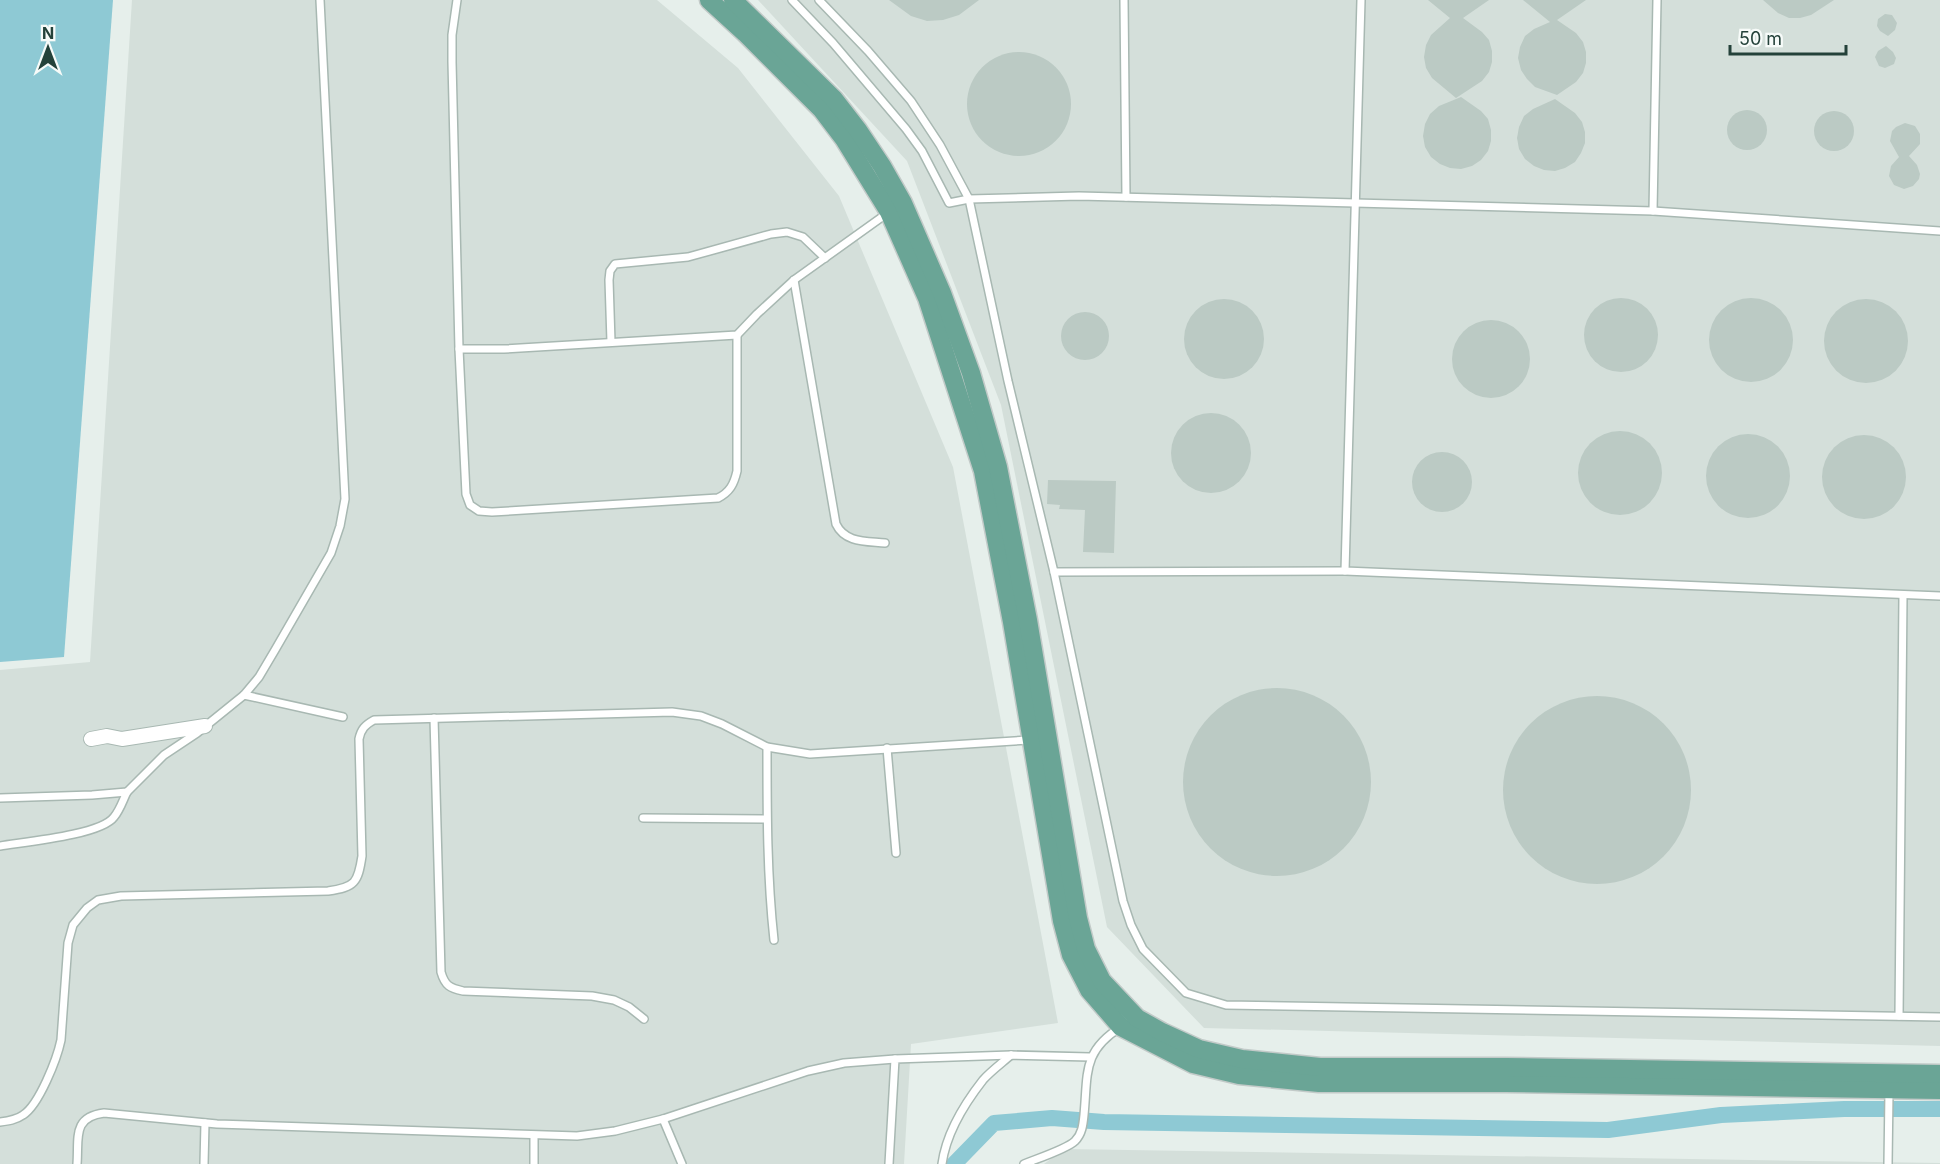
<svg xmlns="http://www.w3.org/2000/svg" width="1940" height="1164" viewBox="0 0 1940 1164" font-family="Inter,sans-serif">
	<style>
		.built { fill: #d4dfda }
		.water { fill: #8ec9d4 }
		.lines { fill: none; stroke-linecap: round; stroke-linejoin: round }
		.canal { stroke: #8ec9d4; stroke-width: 16 }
		.building { fill: #bbcac4 }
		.service-casing { stroke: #a8b8b2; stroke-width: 10 }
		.minor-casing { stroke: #a8b8b2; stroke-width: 16 }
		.primary-casing { stroke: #c2cac8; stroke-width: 21 }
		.service { stroke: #fff; stroke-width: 7 }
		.minor { stroke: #fff; stroke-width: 14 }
		.primary { stroke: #6aa596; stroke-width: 18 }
	</style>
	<rect width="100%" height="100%" fill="#e6efeb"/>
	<g class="built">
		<polygon points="132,0 657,0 738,68 839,196 953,467 1058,1023 911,1044 904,1164 0,1164 0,670 90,662"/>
		<polygon points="758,0 1940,0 1940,1046 1204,1028 1107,927 1001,405 907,161"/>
		<polygon points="1064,1149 1940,1163 1940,1164 1044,1164"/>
	</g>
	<polygon class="water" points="0,0 113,0 64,657 0,662"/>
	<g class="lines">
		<polyline class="canal" points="954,1164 994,1123 1052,1118 1104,1122 1608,1130 1721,1115 1844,1109 1940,1109"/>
	</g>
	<g class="building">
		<polygon points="889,0 979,0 959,15 943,20 927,21 911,16"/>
		<polygon points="1428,0 1489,0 1463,18 1482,32 1489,40 1492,51 1492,62 1489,72 1482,81 1456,98 1432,78 1426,68 1424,57 1426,45 1431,35 1450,18"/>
		<polygon points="1523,0 1586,0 1557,20 1576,33 1583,42 1586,52 1586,63 1583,73 1576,82 1557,95 1535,87 1527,79 1521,70 1518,58 1520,47 1525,36 1534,29 1550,22"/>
		<polygon points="1763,0 1834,0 1811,15 1800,18 1789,18 1778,13"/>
		<polygon points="1885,14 1892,15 1897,23 1895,30 1888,36 1880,31 1877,26 1878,19"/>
		<polygon points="1886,46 1893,52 1896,58 1894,64 1885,68 1879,66 1875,57 1878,51"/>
		<circle cx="1019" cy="104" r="52"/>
		<polygon points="1461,97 1481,111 1488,119 1491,130 1491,141 1488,151 1481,160 1472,166 1461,169 1450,168 1440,164 1431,157 1425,147 1423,136 1425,124 1430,114 1439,106"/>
		<polygon points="1555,99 1575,113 1582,122 1585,132 1585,143 1581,153 1575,162 1565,168 1555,171 1544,170 1534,166 1525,159 1519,149 1517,138 1519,127 1524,116 1533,109"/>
		<circle cx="1747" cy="130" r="20"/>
		<circle cx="1834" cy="131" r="20"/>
		<polygon points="1905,123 1915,126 1920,134 1920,144 1909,156 1917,165 1920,174 1919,179 1913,186 1904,189 1894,185 1889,176 1891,166 1899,157 1890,141 1892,131 1896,127"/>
		<circle cx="1751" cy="340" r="42"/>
		<circle cx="1621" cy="335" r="37"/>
		<circle cx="1866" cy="341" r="42"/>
		<circle cx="1224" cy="339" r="40"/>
		<circle cx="1085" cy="336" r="24"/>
		<circle cx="1491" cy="359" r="39"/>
		<circle cx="1211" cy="453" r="40"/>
		<circle cx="1620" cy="473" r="42"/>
		<circle cx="1748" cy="476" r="42"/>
		<circle cx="1864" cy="477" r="42"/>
		<circle cx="1442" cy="482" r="30"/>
		<polygon points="1048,480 1116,481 1114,553 1083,552 1085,510 1059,509 1060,505 1047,504"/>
		<circle cx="1277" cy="782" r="94"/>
		<circle cx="1597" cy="790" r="94"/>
	</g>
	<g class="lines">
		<defs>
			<g id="service">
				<path d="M457,0L452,35V62L459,349L466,494L470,505L479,511L492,512L718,498C730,492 734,484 737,471V335"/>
				<polyline points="792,0 833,43 906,129 922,151 949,203 969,199 1079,196 1355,203 1653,211 1940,231"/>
				<polyline points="819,0 868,51 911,101 940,145 969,199 1008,381 1054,572 1123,901 1131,925 1143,949 1186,993 1226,1005 1940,1017"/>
				<polyline points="1124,0 1126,197"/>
				<polyline points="1361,0 1345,571 1940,596"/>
				<polyline points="1653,211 1657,0"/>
				<path d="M794,280L836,524C845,543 866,541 885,543"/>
				<polyline points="611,342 609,280 610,271 615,264 688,257 771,234 787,232 803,237 825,258"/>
				<polyline points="459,349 504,349 737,335 757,314 794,280 889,212"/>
				<polyline points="1054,572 1345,571"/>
				<polyline points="244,695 343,717"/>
				<path d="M434,718L441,972C445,986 450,988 463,991L592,996L614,1000L629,1007L644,1019"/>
				<path d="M767,747C767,812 767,876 774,940"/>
				<polyline points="887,748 896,853"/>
				<polyline points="0,798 92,795 127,792 164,755 197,733 244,695 259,677 275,650 331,553 340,526 345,499 320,0"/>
				<polyline points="643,818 766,819"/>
				<path d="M0,846C24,842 101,835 114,817C120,810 123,800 127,792"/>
				<polyline points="1899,1016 1903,596"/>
				<polyline points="663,1119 682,1164"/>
				<path d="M0,1122C8,1121 16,1120 23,1115C39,1105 57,1059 61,1040L68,943L73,925L87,908L98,900L121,896L328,891C355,887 358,883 362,856L359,739C361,729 365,725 374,720L672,712L701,716L722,724L767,747L810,754L1029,740"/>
				<path d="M77,1164C79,1138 72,1117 104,1113L217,1124L577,1136L615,1131L663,1119L808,1071L844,1063L895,1059"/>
				<polyline points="204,1164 205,1123"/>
				<polyline points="534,1164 534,1136"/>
				<polyline points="889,1164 895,1059 1011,1055 1090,1057"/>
				<path d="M942,1164C946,1134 965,1103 983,1080C991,1071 1002,1063 1011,1055"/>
				<path d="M1024,1164C1036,1159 1067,1149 1075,1141C1082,1134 1083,1125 1084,1115C1088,1074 1082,1051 1121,1027"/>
				<polyline points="1888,1164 1889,1092"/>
			</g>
			<polyline id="minor" points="91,739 107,736 122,739 205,726"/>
			<g id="primary">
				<polyline points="709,0 745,33 822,110 844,139 889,212 927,298 983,471 1012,622 1062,921 1071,955 1089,990 1121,1027 1193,1064 1239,1075 1319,1083 1506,1083 1940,1090"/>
				<polyline points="733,0 834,99 858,130 882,166 903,203 942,293 971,373 998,467 1028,620 1078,918 1086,949 1102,981 1137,1018 1162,1032 1199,1049 1242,1059 1320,1067 1506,1067 1940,1074"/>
			</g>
		</defs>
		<use href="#service" class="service-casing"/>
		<use href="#minor" class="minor-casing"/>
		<use href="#primary" class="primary-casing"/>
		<use href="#service" class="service"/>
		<use href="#minor" class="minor"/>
		<use href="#primary" class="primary"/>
	</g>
	<g transform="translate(48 48)" stroke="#f7fbf9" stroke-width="4.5" paint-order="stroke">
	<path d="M0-4.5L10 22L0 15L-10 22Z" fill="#24423a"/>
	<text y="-9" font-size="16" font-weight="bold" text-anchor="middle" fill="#24423a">N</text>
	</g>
	<path d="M1730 45v9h116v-9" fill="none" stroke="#24423a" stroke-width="3"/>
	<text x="1739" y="45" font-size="18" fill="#24423a" stroke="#f7fbf9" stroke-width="4.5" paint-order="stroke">50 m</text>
</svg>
